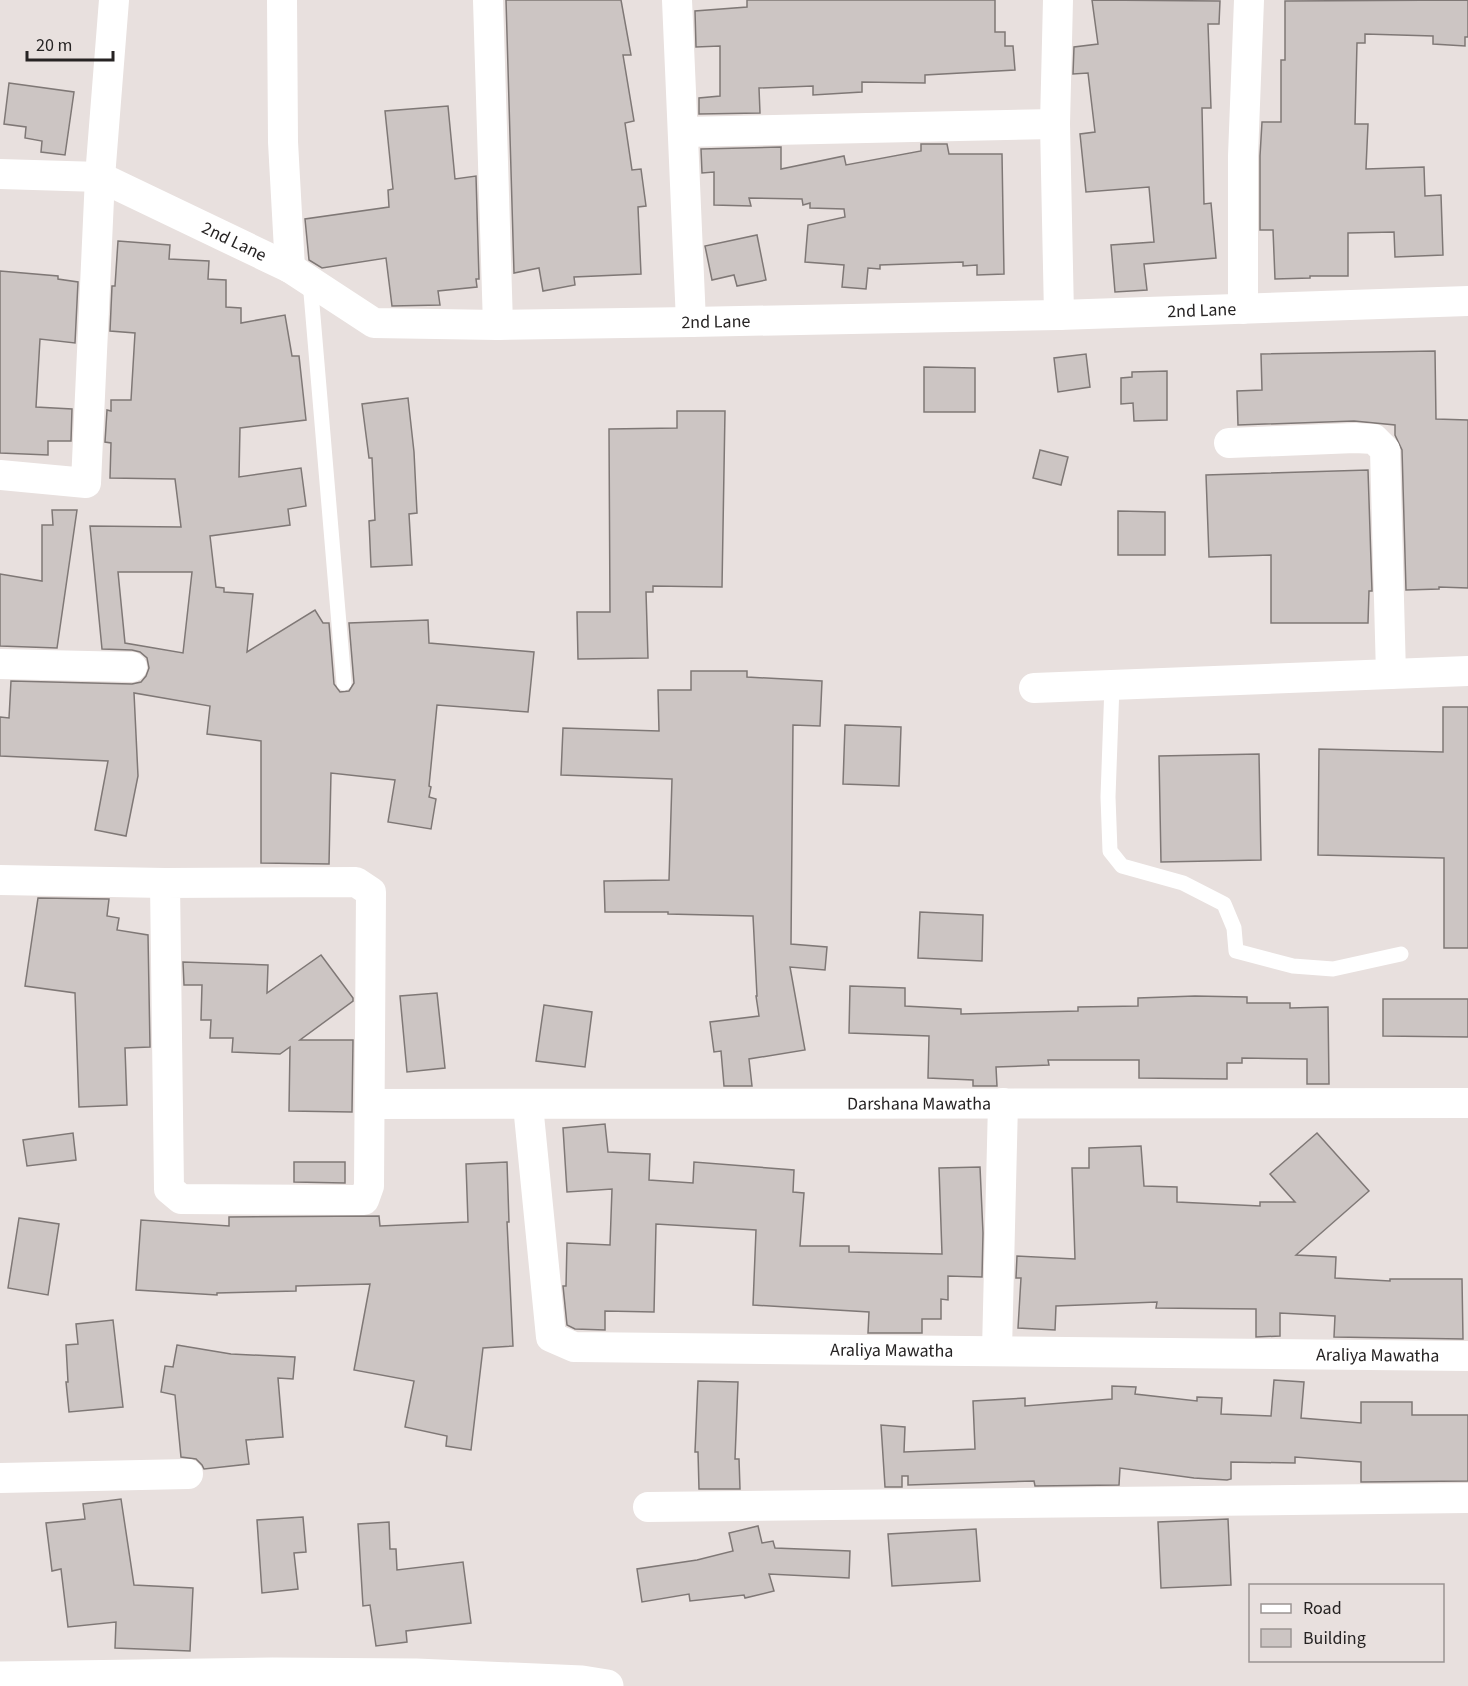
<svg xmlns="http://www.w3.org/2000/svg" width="1468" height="1686" viewBox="0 0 1468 1686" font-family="'Source Sans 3',sans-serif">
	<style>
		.building { fill: #ccc5c3; stroke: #7f7876; stroke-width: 1.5; fill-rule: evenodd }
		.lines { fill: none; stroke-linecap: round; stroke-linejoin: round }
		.service { stroke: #fff; stroke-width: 15 }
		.minor { stroke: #fff; stroke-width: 30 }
		.tertiary { stroke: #fff; stroke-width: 33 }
		.labels { text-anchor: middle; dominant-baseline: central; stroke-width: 6; stroke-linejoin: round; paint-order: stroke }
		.street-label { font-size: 18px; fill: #262323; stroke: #e8e0de }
	</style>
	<rect width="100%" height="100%" fill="#e8e0de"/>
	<g class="building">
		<polygon points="506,0 621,0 631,55 623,55 634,121 625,123 632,170 641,169 646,206 638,207 641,274 574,277 575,285 543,291 539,268 514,273"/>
		<polygon points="747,0 995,0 995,32 1005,32 1005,46 1013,46 1015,70 925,75 925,83 862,82 862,92 813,95 813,86 759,88 760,113 699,114 699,98 720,96 720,46 696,47 695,11 747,7"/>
		<polygon points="1092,0 1220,1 1219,24 1208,24 1211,108 1202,108 1204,204 1211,203 1216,258 1144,264 1147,290 1115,292 1111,245 1154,242 1149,187 1086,192 1080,134 1095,132 1088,73 1073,74 1074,47 1098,44"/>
		<polygon points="1468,0 1468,37 1465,37 1465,46 1433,44 1433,36 1365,34 1365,43 1357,43 1355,124 1368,124 1366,169 1424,167 1425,196 1441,195 1443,255 1395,257 1394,232 1348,233 1348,276 1310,276 1310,278 1275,279 1273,230 1260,230 1260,156 1262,122 1281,122 1281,60 1285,60 1285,1"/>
		<polygon points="9,83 74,92 65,155 41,152 42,141 25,138 26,127 4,124"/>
		<polygon points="448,106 455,179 476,176 479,279 476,279 477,287 438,291 440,305 392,306 386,258 322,268 309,260 305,219 389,207 388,190 393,189 385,111"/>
		<polygon points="921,144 947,144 949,154 1002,154 1004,274 977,275 977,265 963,266 963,262 880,265 880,269 868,268 866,289 842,287 844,265 805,262 808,225 845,217 844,209 810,208 810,203 803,205 802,199 749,198 751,206 714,205 714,172 702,173 701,149 781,147 781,169 844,156 846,165 921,151"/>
		<polygon points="757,235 766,280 737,286 734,275 712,280 705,246"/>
		<path d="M118,241L170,245L169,259L209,261L208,279L226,280V307L241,308V323L285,315L292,356H299L306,420L240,428L239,477L301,468L306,506L288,509L290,525L210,536L216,587L224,588V592L253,594L247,652L315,610L323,623H329L334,684L340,692L349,691L354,683L349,623L428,620L429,643L534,652L528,712L437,705L429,786L431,787L429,797L436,799L431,829L388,822L395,780L331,773L329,864L261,863V741L207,734L210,706L134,693L138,776L126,836L95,830L108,761L0,756V717L9,718L11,681L132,684L141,682L146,676L149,668L147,658L140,652L132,650L102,649L90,526L181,527L175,479L110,478L111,443L105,442L107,410L111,411V400H131L135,333L110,331L112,286H115ZM118,572H192L183,653L125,643Z"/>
		<polygon points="0,271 58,276 58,279 78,282 75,343 40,339 36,407 72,409 71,441 48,441 48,455 0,453"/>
		<polygon points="1435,351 1436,419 1468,420 1468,588 1439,587 1439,589 1406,590 1402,450 1395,435 1395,425 1354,421 1238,425 1237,391 1262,390 1261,354"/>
		<polygon points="1086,354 1090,387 1058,392 1054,358"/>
		<polygon points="924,367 975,368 975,412 924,412"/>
		<polygon points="1167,371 1167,420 1134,421 1133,403 1121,404 1121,378 1132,377 1132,372"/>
		<polygon points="408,398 414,452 417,513 409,514 412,565 371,567 369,521 375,520 372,458 369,458 362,404"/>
		<polygon points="677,411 725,411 722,587 653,586 653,592 646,592 648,658 578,659 577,612 610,612 609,429 677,428"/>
		<polygon points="1040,450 1068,457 1061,485 1033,478"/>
		<polygon points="1368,470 1372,591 1369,591 1368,623 1271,623 1271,555 1209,557 1206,475"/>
		<polygon points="52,510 77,510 57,648 0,646 0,574 42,581 42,525 53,525"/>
		<polygon points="1118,511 1165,512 1165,555 1118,555"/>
		<polygon points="691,671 747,671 747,677 822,681 820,726 793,725 791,944 827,947 825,970 790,967 805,1050 749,1059 752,1086 724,1086 721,1051 714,1052 710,1022 759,1016 756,996 757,996 753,916 668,914 668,912 605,912 604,881 669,880 672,779 561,775 563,728 659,731 658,690 691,690"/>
		<polygon points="1443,707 1468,707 1468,948 1444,948 1444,858 1318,855 1319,749 1443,752"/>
		<polygon points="845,725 901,727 899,786 843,784"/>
		<polygon points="1259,754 1261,860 1161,862 1159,756"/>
		<polygon points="38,898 109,899 107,916 119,918 117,930 148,935 150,1047 125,1048 127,1105 79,1107 75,993 25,986"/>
		<polygon points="920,912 983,915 982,961 918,958"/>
		<polygon points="321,955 353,998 353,1001 300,1040 353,1040 352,1112 289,1111 290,1047 280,1054 232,1052 233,1038 210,1038 211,1020 201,1020 202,985 184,985 183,962 268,965 267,993"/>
		<polygon points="850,986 905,988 905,1006 961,1009 961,1014 1078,1011 1078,1007 1138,1006 1138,998 1195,996 1247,997 1247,1003 1290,1003 1290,1008 1328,1007 1329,1084 1307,1084 1307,1059 1242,1058 1242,1063 1227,1063 1227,1079 1139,1078 1139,1060 1048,1060 1049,1065 996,1067 997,1086 973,1086 973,1080 928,1078 929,1036 849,1033"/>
		<polygon points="437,993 445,1068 407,1072 400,996"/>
		<polygon points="1383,999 1468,999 1468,1037 1383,1036"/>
		<polygon points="544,1005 592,1012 585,1067 536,1061"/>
		<polygon points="605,1124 608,1152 650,1154 649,1180 693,1183 694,1162 794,1170 793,1192 804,1193 800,1246 849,1246 849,1252 942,1254 939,1168 980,1167 983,1233 982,1277 948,1276 948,1300 941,1299 941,1319 922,1319 922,1333 868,1333 869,1312 753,1305 756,1230 656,1224 654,1312 605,1311 605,1330 575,1329 567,1325 563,1286 566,1286 567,1243 610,1245 612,1189 567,1192 563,1128"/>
		<polygon points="73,1133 76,1160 27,1166 23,1140"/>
		<polygon points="1317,1133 1369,1191 1296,1255 1336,1257 1335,1278 1390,1281 1390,1279 1462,1279 1463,1339 1334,1337 1335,1316 1280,1313 1280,1336 1256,1337 1256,1309 1156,1308 1157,1302 1056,1306 1055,1330 1018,1328 1021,1278 1016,1278 1017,1256 1075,1259 1072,1168 1089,1168 1089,1148 1141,1146 1144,1186 1177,1187 1177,1202 1260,1206 1260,1202 1295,1202 1270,1174"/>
		<polygon points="294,1162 345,1162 345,1183 294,1182"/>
		<polygon points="507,1162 509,1222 507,1222 513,1346 483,1348 471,1450 446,1446 447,1436 405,1427 414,1381 354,1370 370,1284 296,1286 296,1291 217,1293 217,1295 136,1290 141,1220 229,1226 229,1217 379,1216 380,1226 468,1222 466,1164"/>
		<polygon points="19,1218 59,1224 48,1295 8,1288"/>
		<polygon points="113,1320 123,1407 69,1412 66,1382 68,1382 66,1345 78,1344 76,1324"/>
		<polygon points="177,1345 231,1354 295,1357 293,1379 278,1378 283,1437 246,1440 249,1464 204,1469 202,1465 196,1459 181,1457 175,1395 161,1392 165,1366 173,1367"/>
		<polygon points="1274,1380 1304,1382 1301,1418 1361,1423 1361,1402 1412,1402 1412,1415 1468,1415 1468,1481 1361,1482 1361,1462 1295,1457 1295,1463 1231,1462 1231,1479 1227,1480 1194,1478 1120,1468 1119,1485 1035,1486 1034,1481 908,1485 908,1476 902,1476 902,1487 885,1487 881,1425 905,1427 904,1452 975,1449 973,1401 1025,1398 1025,1406 1112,1399 1112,1386 1136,1387 1135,1394 1197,1401 1197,1397 1222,1398 1221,1414 1271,1416"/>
		<polygon points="698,1381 738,1382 735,1459 739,1459 740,1489 699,1489 698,1452 695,1452"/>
		<polygon points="121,1499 134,1585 193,1588 190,1651 115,1648 116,1622 68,1627 61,1569 52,1571 46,1523 85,1519 83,1504"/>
		<polygon points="303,1517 306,1552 294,1553 298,1589 262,1593 257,1520"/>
		<polygon points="1228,1519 1231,1585 1161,1588 1158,1522"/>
		<polygon points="389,1522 390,1549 396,1549 397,1570 463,1562 471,1623 406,1631 407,1642 376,1646 370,1605 363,1606 358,1524"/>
		<polygon points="758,1526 762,1543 773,1541 775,1548 850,1551 849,1578 769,1574 774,1591 745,1598 744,1595 690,1601 689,1594 642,1602 637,1569 697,1560 733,1551 729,1533"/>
		<polygon points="976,1529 980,1581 892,1586 888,1534"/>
	</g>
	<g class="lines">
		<g class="service">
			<polyline points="310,281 344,683"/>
			<polyline points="1112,685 1108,797 1110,851 1122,866 1183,883 1224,904 1234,928 1236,951 1293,966 1333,969 1401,954"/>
		</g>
		<g class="minor">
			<polyline points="282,0 283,142 290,268"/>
			<polyline points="488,0 498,325"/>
			<polyline points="677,0 691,322"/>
			<polyline points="1058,0 1055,124 1059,315"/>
			<polyline points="683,132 1055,124"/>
			<path id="s1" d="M0,174L100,177L290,268L374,323L498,325L691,322L1059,315L1468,301"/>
			<polyline points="1243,309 1243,156 1249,0"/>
			<polyline points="1229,443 1355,438 1374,439 1385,450 1391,674"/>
			<polyline points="0,475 86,483 100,177 114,0"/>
			<polyline points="0,664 132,667"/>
			<polyline points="1034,688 1468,671"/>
			<polyline points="0,880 165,883 356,882 371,892 369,1186 364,1200 181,1199 169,1189 165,883"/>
			<path id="s2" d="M370,1104L1468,1103"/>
			<path id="s3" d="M528,1105L551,1337L574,1347L1468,1356"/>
			<polyline points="997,1350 1003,1103"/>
			<polyline points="0,1478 188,1474"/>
			<polyline points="648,1507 1468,1498"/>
		</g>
		<polyline class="tertiary" points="0,1678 273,1674 416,1675 582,1682 607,1686"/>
	</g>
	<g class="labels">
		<g class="street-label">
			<text stroke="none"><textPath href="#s1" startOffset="249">2nd Lane</textPath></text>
			<text stroke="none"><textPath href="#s1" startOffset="1239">2nd Lane</textPath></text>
			<text stroke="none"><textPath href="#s1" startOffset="753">2nd Lane</textPath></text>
			<text stroke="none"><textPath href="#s2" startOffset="549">Darshana Mawatha</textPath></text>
			<text stroke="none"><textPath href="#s3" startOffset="576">Araliya Mawatha</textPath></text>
			<text stroke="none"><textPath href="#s3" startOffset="1062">Araliya Mawatha</textPath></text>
		</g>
	</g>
	<rect x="1249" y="1584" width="195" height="78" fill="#e8e0de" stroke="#9a9493" stroke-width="1.5"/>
	<rect x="1261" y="1604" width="30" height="9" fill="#ffffff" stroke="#9a9493" stroke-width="1.5"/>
	<text x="1303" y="1614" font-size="18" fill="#262323">Road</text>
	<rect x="1261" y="1629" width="30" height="18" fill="#ccc5c3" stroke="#9a9493" stroke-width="1.5"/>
	<text x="1303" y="1644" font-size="18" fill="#262323">Building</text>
	<path d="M27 51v9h86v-9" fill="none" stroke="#262323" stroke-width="3"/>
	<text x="36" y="51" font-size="18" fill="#262323" stroke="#e8e0de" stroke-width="4.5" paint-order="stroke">20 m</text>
</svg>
